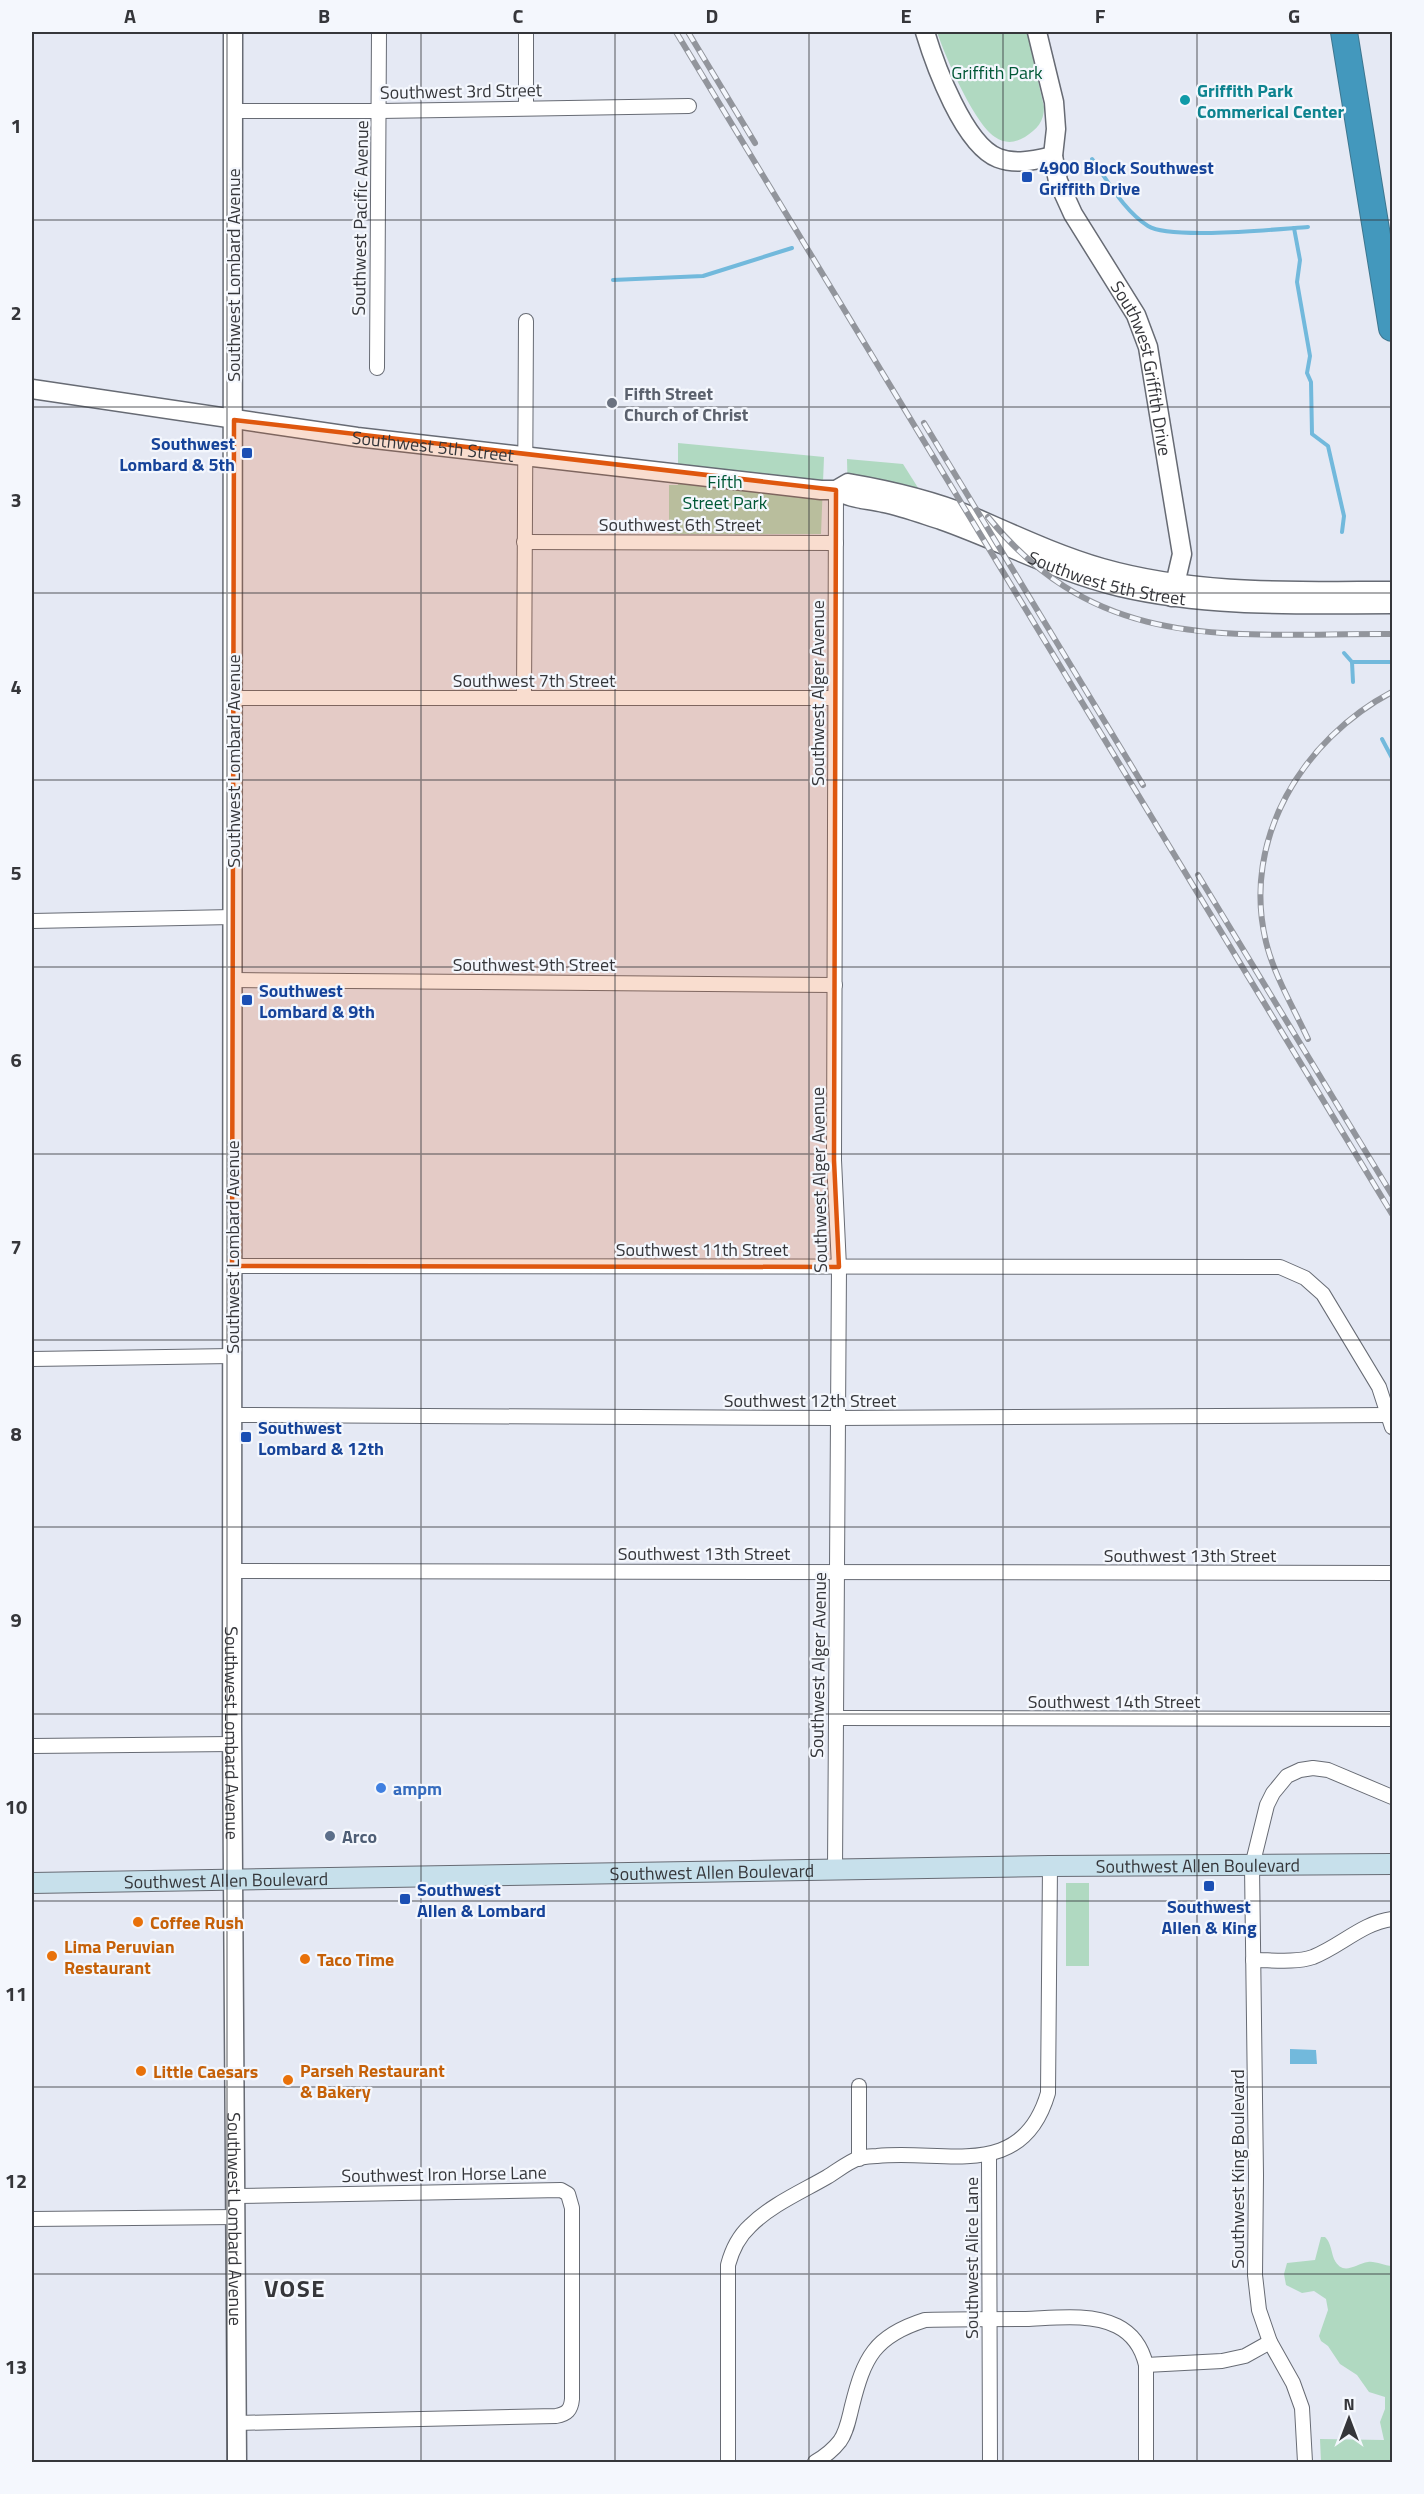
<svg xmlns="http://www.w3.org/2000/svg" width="1424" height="2494" viewBox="0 0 1424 2494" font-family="'Titillium Web',sans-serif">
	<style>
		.green { fill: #b0d9c1 }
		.water { fill: #72b9dc }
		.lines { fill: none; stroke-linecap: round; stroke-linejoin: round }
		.stream { stroke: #72b9dc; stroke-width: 4 }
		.minor-casing { stroke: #676b74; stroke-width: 16 }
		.tertiary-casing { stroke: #676b74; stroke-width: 21 }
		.secondary-casing { stroke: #676b74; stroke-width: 22 }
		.motorway-casing { stroke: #3e768f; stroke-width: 28 }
		.minor { stroke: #fff; stroke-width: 14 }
		.tertiary { stroke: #fff; stroke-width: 18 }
		.secondary { stroke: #c7e0eb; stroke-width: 20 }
		.motorway { stroke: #4398bd; stroke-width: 26 }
		.rail-casing { stroke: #92959c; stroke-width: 6 }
		.rail { stroke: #f4f7fd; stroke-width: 4; stroke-dasharray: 11; stroke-linecap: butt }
		.marked { fill: #df570e; fill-opacity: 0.2; stroke: #df570e; stroke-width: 4.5; stroke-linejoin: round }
		.grid { fill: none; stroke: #35363a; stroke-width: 1.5; stroke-opacity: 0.55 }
		.culture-dot { fill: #0f9aa8; stroke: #f4f7fd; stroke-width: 2 }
		.transit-dot { fill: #1a4fb4; stroke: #f4f7fd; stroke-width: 2 }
		.worship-dot { fill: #6b7280; stroke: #f4f7fd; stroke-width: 2 }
		.shop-dot { fill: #3f7fe0; stroke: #f4f7fd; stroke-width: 2 }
		.service-dot { fill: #5c6f8a; stroke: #f4f7fd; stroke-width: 2 }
		.food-dot { fill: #e8710a; stroke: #f4f7fd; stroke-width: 2 }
		.labels { text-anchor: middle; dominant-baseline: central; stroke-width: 4.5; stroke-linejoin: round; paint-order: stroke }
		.park-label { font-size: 18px; fill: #005836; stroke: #f4f7fd }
		.culture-label { font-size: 18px; font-weight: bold; fill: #0d838f; stroke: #f4f7fd; text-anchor: start }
		.street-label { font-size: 18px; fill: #35363a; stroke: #f4f7fd }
		.transit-label { font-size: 18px; font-weight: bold; fill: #164399; stroke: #f4f7fd; text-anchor: start }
		.worship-label { font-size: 18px; font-weight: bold; fill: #5b616d; stroke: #f4f7fd; text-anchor: start }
		.shop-label { font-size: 18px; font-weight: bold; fill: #366cbe; stroke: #f4f7fd; text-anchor: start }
		.service-label { font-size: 18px; font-weight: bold; fill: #4e5e75; stroke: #f4f7fd; text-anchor: start }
		.food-label { font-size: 18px; font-weight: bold; fill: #c56008; stroke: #f4f7fd; text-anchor: start }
		.district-label { font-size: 24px; font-weight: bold; letter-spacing: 1.5px; fill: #35363a; stroke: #f4f7fd }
		.neatline { fill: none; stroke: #35363a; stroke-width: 2 }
		.grid-label { font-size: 20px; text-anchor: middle; font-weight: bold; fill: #35363a }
	</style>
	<rect width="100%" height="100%" fill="#e5e9f4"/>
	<g class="green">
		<path d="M937,32H1027L1044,107C1044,122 1037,129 1025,137C1015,143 1005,144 995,137C974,123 945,56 937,32Z"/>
		<polygon points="678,443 824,457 821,534 669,534 669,485 678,485"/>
		<polygon points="847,459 903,464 927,502 848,503"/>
		<rect x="1066" y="1883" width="23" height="83"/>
		<path d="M1321,2237H1325C1331,2243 1331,2251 1334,2259C1343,2277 1355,2264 1368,2262C1376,2261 1384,2266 1392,2266V2462H1321L1320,2439L1384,2440L1380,2422L1385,2409V2397L1369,2392L1357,2375L1340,2364L1328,2346L1321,2341L1319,2336L1328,2310L1326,2299L1314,2291L1302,2293L1286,2285L1284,2274L1287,2263L1315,2260Z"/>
	</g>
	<polygon class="water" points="1290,2049 1316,2050 1317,2064 1290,2064"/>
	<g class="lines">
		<g class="stream">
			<path d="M1092,159C1108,181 1124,211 1148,226C1170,240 1278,229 1308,227"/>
			<polyline points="1294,228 1300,260 1297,282 1310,356 1307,373 1311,382 1312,434 1328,446 1344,516 1342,532"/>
			<polyline points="613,280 703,276 792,248"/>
			<polyline points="1344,653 1352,662 1353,682"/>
			<polyline points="1352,662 1392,662"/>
			<polyline points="1382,739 1392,758"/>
		</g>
		<defs>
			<g id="minor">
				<polyline points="526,32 526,107"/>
				<polyline points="233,111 380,111 689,106"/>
				<polyline points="377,368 379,32"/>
				<polyline points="524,542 836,543"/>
				<polyline points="233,698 835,698"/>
				<polyline points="524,698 526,321"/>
				<polyline points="32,921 233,917"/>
				<polyline points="233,980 835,985"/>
				<polyline points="232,1266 1280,1267 1305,1278 1323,1294 1379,1387 1392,1427"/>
				<polyline points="32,1359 232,1356"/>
				<polyline points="232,1415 837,1418 1388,1415"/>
				<polyline points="232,1571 1392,1573"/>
				<polyline points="836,1718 1392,1719"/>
				<polyline points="32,1746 232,1744"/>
				<polyline points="835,1869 839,1267 834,1160 836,490"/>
				<path d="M1253,1960C1272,1960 1295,1963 1313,1957C1341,1946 1362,1923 1392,1919"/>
				<polyline points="859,2086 859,2159"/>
				<polyline points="989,2155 990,2462"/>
				<path d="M236,2196L561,2190L568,2194L572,2208V2399C571,2410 567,2414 556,2416L237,2423"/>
				<polyline points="32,2219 236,2217"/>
				<path d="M728,2462V2265C732,2250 738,2237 750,2226C771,2205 801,2192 827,2177C837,2171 848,2162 859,2158C864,2157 872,2156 877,2156C946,2149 1022,2182 1048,2093L1050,1866"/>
				<path d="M815,2462C824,2457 833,2450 840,2441C847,2431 849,2418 852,2406C864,2358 874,2336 925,2320C959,2319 992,2319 1026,2319C1054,2318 1091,2313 1117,2326C1133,2334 1142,2348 1146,2365L1222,2361L1245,2356L1270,2342"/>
				<polyline points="1146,2462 1146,2365"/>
				<polyline points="1305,2462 1302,2408 1293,2383 1270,2342 1259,2310 1255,2275 1256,2175 1252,1866 1267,1805 1273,1793 1287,1776 1300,1770 1313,1768 1328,1770 1392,1797"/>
			</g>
			<g id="tertiary">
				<path id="s1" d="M233,32L232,1728L237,2462"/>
				<path d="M925,32C935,65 964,145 998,158C1016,165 1035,160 1053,156"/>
				<path id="s2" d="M1037,32L1054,102L1056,129L1053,156L1058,181L1073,214L1136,315L1148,347L1182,554L1172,597"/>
				<path id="s3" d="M32,389L357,437L821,490H836L848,483C889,490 932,500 971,516C1015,535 1057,555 1102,568C1197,595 1295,591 1392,591"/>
				<path id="s4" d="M836,490C850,499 867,499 884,503C903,507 922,514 941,520C1001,541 1057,572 1120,587C1211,608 1300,604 1392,604"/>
			</g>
			<g id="secondary">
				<path id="s5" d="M32,1883L1050,1866L1392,1864"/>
			</g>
			<polyline id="motorway" points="1344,32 1392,328"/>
		</defs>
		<use href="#minor" class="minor-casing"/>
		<use href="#tertiary" class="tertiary-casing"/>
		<use href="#secondary" class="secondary-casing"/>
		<use href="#motorway" class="motorway-casing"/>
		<use href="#minor" class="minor"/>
		<use href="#tertiary" class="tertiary"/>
		<use href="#secondary" class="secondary"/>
		<use href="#motorway" class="motorway"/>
		<defs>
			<g id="rail">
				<polyline points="676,32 1392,1214"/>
				<polyline points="688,32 755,143"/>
				<polyline points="924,423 1143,785"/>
				<path d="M988,517C1101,656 1233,633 1392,634"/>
				<polyline points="1198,875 1392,1195"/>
				<path d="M1308,1039C1293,1007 1274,975 1266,942C1241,839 1303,739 1392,692"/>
			</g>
		</defs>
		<use href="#rail" class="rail-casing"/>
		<use href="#rail" class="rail"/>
	</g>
	<path class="marked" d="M234,420L836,490L834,1160L839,1267L232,1266Z"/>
	<path class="grid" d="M227,32V2462M421,32V2462M615,32V2462M809,32V2462M1003,32V2462M1197,32V2462M32,220H1392M32,407H1392M32,593H1392M32,780H1392M32,967H1392M32,1154H1392M32,1340H1392M32,1527H1392M32,1714H1392M32,1901H1392M32,2087H1392M32,2274H1392"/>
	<circle class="culture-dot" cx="1185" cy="100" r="6"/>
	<g class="transit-dot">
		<rect x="1021" y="171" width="12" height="12" rx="3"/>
		<rect x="241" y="447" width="12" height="12" rx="3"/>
		<rect x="241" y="994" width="12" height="12" rx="3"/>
		<rect x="240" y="1431" width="12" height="12" rx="3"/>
		<rect x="1203" y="1880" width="12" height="12" rx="3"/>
		<rect x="399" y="1893" width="12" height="12" rx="3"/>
	</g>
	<circle class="worship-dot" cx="612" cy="403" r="6"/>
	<circle class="shop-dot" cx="381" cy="1788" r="6"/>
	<circle class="service-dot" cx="330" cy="1836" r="6"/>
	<g class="food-dot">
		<circle cx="138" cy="1922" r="6"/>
		<circle cx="52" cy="1956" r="6"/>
		<circle cx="305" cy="1959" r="6"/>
		<circle cx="141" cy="2071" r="6"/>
		<circle cx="288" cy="2080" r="6"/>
	</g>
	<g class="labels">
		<g class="park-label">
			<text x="997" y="72">Griffith Park</text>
			<text x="725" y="481">Fifth<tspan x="725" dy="21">Street Park</tspan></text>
		</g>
		<g class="culture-label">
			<text x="1197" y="90">Griffith Park<tspan x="1197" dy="21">Commerical Center</tspan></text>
		</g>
		<g class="street-label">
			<text transform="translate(461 91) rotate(-1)">Southwest 3rd Street</text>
			<text transform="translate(360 218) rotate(-89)">Southwest Pacific Avenue</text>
			<text transform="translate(233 275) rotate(-90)">Southwest Lombard Avenue</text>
			<text stroke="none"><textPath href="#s2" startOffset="360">Southwest Griffith Drive</textPath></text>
			<text stroke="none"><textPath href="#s3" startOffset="405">Southwest 5th Street</textPath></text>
			<text x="680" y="524">Southwest 6th Street</text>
			<text stroke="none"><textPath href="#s4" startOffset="286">Southwest 5th Street</textPath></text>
			<text x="534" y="680">Southwest 7th Street</text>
			<text transform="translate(817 693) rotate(-90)">Southwest Alger Avenue</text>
			<text transform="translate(233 761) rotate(-90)">Southwest Lombard Avenue</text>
			<text x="534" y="964">Southwest 9th Street</text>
			<text transform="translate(819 1180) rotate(-91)">Southwest Alger Avenue</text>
			<text transform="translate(232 1247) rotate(-90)">Southwest Lombard Avenue</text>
			<text x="702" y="1249">Southwest 11th Street</text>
			<text x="810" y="1400">Southwest 12th Street</text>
			<text x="704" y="1553">Southwest 13th Street</text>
			<text x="1190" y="1555">Southwest 13th Street</text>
			<text transform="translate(818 1665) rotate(-89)">Southwest Alger Avenue</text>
			<text x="1114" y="1701">Southwest 14th Street</text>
			<text stroke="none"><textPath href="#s1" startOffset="1701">Southwest Lombard Avenue</textPath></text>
			<text stroke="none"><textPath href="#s5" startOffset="1166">Southwest Allen Boulevard</textPath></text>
			<text stroke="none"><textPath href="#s5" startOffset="680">Southwest Allen Boulevard</textPath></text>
			<text stroke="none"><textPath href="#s5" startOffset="194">Southwest Allen Boulevard</textPath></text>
			<text transform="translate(1237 2169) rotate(-90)">Southwest King Boulevard</text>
			<text transform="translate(444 2174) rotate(-1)">Southwest Iron Horse Lane</text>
			<text stroke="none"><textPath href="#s1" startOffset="2187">Southwest Lombard Avenue</textPath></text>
			<text transform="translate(971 2258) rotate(-90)">Southwest Alice Lane</text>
		</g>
		<g class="transit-label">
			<text x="1039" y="167">4900 Block Southwest<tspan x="1039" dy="21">Griffith Drive</tspan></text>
			<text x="235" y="443" text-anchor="end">Southwest<tspan x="235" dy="21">Lombard &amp; 5th</tspan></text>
			<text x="259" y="990">Southwest<tspan x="259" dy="21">Lombard &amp; 9th</tspan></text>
			<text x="258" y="1427">Southwest<tspan x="258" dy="21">Lombard &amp; 12th</tspan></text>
			<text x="417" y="1889">Southwest<tspan x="417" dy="21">Allen &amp; Lombard</tspan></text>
			<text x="1209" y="1906" text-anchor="middle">Southwest<tspan x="1209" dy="21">Allen &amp; King</tspan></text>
		</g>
		<g class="worship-label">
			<text x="624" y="393">Fifth Street<tspan x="624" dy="21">Church of Christ</tspan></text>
		</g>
		<g class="shop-label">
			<text x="393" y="1788">ampm</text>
		</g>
		<g class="service-label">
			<text x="342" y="1836">Arco</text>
		</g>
		<g class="food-label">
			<text x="150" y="1922">Coffee Rush</text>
			<text x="64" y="1946">Lima Peruvian<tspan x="64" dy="21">Restaurant</tspan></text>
			<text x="317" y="1959">Taco Time</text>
			<text x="300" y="2070">Parseh Restaurant<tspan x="300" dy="21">&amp; Bakery</tspan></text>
			<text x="153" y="2071">Little Caesars</text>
		</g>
		<g class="district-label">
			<text x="295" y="2288">VOSE</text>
		</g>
	</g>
	<rect width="1424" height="2494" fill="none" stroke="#f4f7fd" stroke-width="66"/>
	<g transform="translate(1349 2419)" stroke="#f4f7fd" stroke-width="4.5" paint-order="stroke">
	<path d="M0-4.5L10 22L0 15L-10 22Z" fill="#35363a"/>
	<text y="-9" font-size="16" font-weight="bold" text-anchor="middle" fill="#35363a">N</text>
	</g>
	<rect x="33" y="33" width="1358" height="2428" class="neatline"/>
	<g class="grid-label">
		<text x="130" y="23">A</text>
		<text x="324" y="23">B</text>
		<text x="518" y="23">C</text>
		<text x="712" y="23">D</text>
		<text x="906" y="23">E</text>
		<text x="1100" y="23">F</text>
		<text x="1294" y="23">G</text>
		<text x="16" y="133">1</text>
		<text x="16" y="320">2</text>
		<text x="16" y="507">3</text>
		<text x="16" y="694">4</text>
		<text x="16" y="880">5</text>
		<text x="16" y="1067">6</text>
		<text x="16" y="1254">7</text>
		<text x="16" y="1441">8</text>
		<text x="16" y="1627">9</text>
		<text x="16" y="1814">10</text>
		<text x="16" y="2001">11</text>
		<text x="16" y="2188">12</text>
		<text x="16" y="2374">13</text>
	</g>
</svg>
